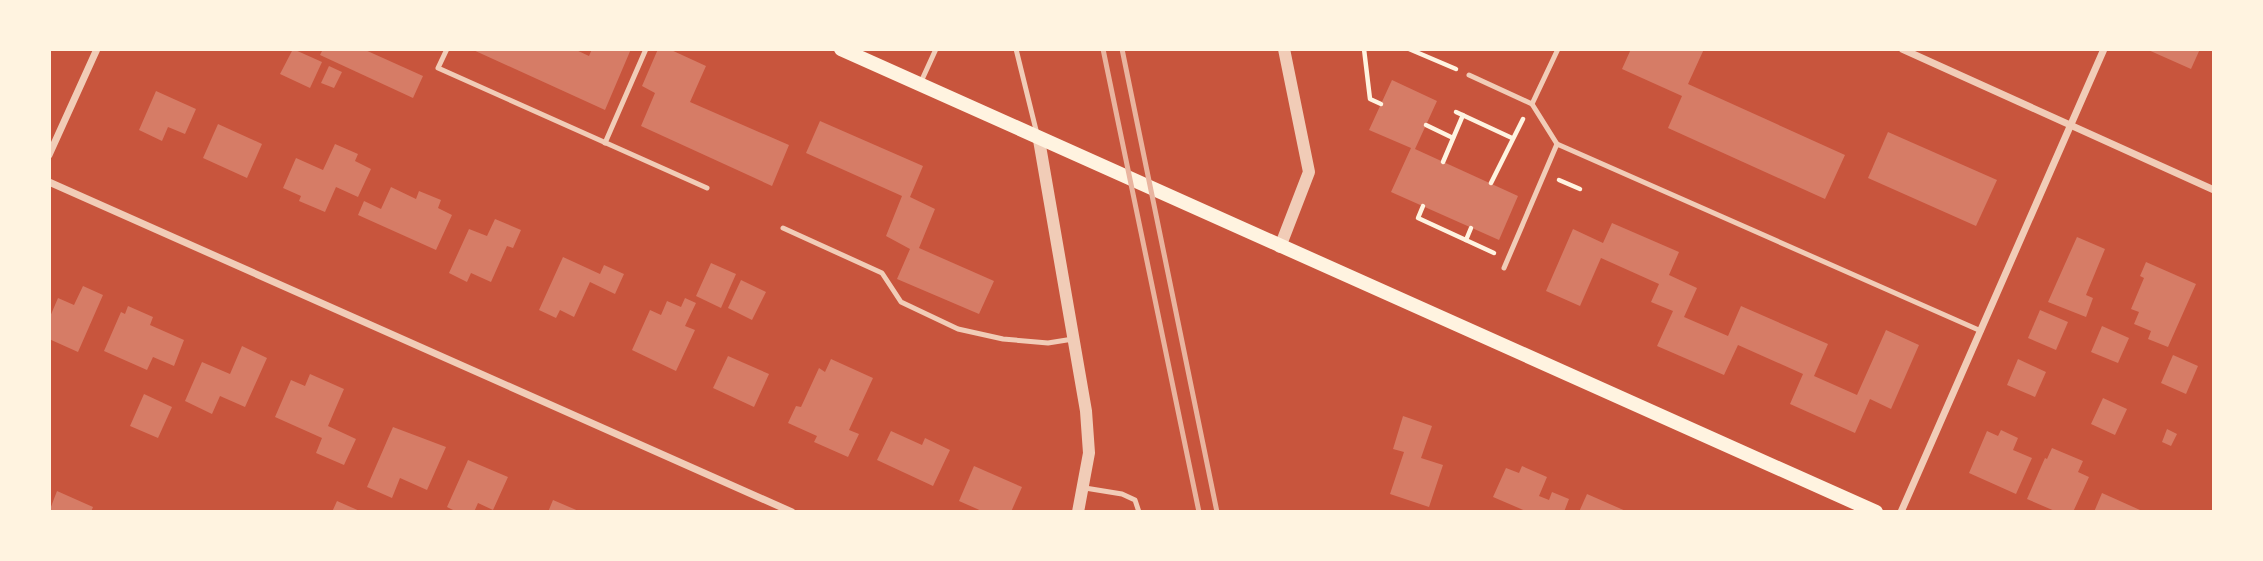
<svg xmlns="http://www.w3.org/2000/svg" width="2263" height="561" viewBox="0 0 2263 561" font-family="Jost,sans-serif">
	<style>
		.building { fill: #d67c66 }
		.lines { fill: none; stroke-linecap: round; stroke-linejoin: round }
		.path { stroke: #fff3e0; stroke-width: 4.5 }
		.service { stroke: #f1ccb7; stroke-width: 5 }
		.minor { stroke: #f1ccb7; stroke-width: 7 }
		.tertiary { stroke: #f1ccb7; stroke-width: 12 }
		.secondary { stroke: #fff3e0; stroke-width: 14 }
		.rail { stroke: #e9b49f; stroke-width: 5 }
	</style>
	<rect width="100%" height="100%" fill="#c8553d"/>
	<g class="building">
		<polygon points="293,49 322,62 310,88 280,74"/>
		<polygon points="323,49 363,49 423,76 413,98 320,55"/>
		<polygon points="471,49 574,49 589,56 592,49 631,49 605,110"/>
		<polygon points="658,49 669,49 706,66 690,102 789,145 772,186 641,126 655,93 642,86"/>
		<polygon points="1631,49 1704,49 1688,84 1845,155 1825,199 1668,128 1682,96 1622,69"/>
		<polygon points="2146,49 2200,49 2191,69"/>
		<polygon points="329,66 342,72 334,88 321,83"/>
		<polygon points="1392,80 1437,101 1415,149 1518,196 1499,240 1391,192 1411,148 1369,130"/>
		<polygon points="156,91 196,109 185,134 168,127 162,141 139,130"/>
		<polygon points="820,121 923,166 910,197 935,209 919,248 994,281 979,314 897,279 910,249 886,236 902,196 806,153"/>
		<polygon points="218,124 262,144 247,178 203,158"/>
		<polygon points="1888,132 1997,180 1976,226 1868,178"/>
		<polygon points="335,144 358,154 355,161 371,169 358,197 336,187 325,212 299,201 301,196 283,188 296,158 323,170"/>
		<polygon points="391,187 416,199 419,191 441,200 438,208 452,215 436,250 358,215 364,201 381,209"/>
		<polygon points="495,219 521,230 513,248 507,246 491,282 471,273 467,282 449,273 469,229 487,236"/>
		<polygon points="1612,223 1679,252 1669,275 1697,288 1684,317 1728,336 1741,306 1828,344 1814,376 1857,395 1886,330 1919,345 1891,409 1870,399 1855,433 1790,404 1803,374 1738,345 1724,375 1657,346 1673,311 1651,302 1659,284 1601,258 1580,306 1546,291 1573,229 1603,243"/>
		<polygon points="2077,237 2105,249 2086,295 2093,298 2086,317 2048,302"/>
		<polygon points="563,257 600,274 604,265 624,274 615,294 590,282 574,317 560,310 556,318 539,310"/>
		<polygon points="2146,262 2196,284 2168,347 2148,339 2151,331 2134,324 2139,312 2131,309 2144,278 2140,276"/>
		<polygon points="711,263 736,274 721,308 696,296"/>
		<polygon points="741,280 766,292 752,320 728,308"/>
		<polygon points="83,286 103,295 78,352 49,339 49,319 58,298 74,305"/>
		<polygon points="685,298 696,303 685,326 695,330 676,371 632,350 650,310 661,315 667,301 681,307"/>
		<polygon points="128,306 153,317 150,325 184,340 174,366 153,357 147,370 104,351 121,312 125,314"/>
		<polygon points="2040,310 2068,322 2056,350 2028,338"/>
		<polygon points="2102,326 2129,338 2118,363 2091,352"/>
		<polygon points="242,346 267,358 245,407 220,396 212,414 185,401 202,362 230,374"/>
		<polygon points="2173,355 2198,366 2186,394 2161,383"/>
		<polygon points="728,356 769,374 754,407 713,388"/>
		<polygon points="831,359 873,378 849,430 859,434 848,457 814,442 817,436 788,423 796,406 801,407 819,368 825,372"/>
		<polygon points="2018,359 2046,372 2035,397 2007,385"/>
		<polygon points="310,374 344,389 328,426 356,439 344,465 316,453 322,438 275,417 291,380 305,386"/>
		<polygon points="144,394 172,407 158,438 130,426"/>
		<polygon points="2103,398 2127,409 2115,435 2091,424"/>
		<polygon points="1403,416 1432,426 1421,458 1443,465 1429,507 1390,494 1404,452 1393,449"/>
		<polygon points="393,427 446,447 427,490 400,478 392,498 367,487"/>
		<polygon points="2167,429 2177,434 2171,446 2162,442"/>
		<polygon points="2001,430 2018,438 2013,450 2032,458 2016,494 1969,473 1987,431 1998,436"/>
		<polygon points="891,431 922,445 925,438 950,450 933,486 877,460"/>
		<polygon points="2052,448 2083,461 2078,472 2089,477 2073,512 2057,512 2027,499 2045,458 2047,459"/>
		<polygon points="468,460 508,477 493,510 478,503 474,512 457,512 447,507"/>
		<polygon points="974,466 1022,487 1011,512 984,512 959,501"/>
		<polygon points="1522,466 1547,477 1539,496 1549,500 1552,492 1569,499 1564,512 1528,512 1493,497 1506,468 1519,473"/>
		<polygon points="57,491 93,507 91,512 49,512"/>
		<polygon points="2102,493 2140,510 2139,512 2094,512"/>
		<polygon points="1587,494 1628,512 1579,512"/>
		<polygon points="553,500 581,512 548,512"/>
		<polygon points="337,501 362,512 332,512"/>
	</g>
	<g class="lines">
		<g class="path">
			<polyline points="1364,49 1370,99 1381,104"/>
			<polyline points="1409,49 1456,69"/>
			<polyline points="1456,112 1512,138"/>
			<polyline points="1426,125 1453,138"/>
			<polyline points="1443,162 1463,115"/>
			<polyline points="1559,180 1580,189"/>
			<polyline points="1491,183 1523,119"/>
			<polyline points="1423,206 1418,218 1494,253"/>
			<polyline points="1466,240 1471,228"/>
		</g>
		<g class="service">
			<polyline points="447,49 438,68 707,188"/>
			<polyline points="1016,49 1037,134"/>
			<polyline points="1469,75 1532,104"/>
			<polyline points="920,84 936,49"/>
			<polyline points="605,143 646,49"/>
			<polyline points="1557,144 1532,104 1558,49"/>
			<polyline points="783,228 882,273 901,302 958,329 1003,339 1048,343 1073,339"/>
			<polyline points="1504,268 1557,144 1981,331"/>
			<polyline points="1085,488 1122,494 1135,500 1139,512"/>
		</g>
		<g class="minor">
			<polyline points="1902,49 2214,190"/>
			<polyline points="49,155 97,49"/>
			<polyline points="49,182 792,512"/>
			<polyline points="1901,512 2104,49"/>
		</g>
		<g class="tertiary">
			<polyline points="1039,140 1086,411 1089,453 1078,512"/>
			<polyline points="1280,247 1309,172 1284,49"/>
		</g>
		<polyline class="secondary" points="841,49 1876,512"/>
		<g class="rail">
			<polyline points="1103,49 1199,512"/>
			<polyline points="1122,49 1217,512"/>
		</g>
	</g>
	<rect width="2263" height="561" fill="none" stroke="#fff3e0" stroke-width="102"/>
</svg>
